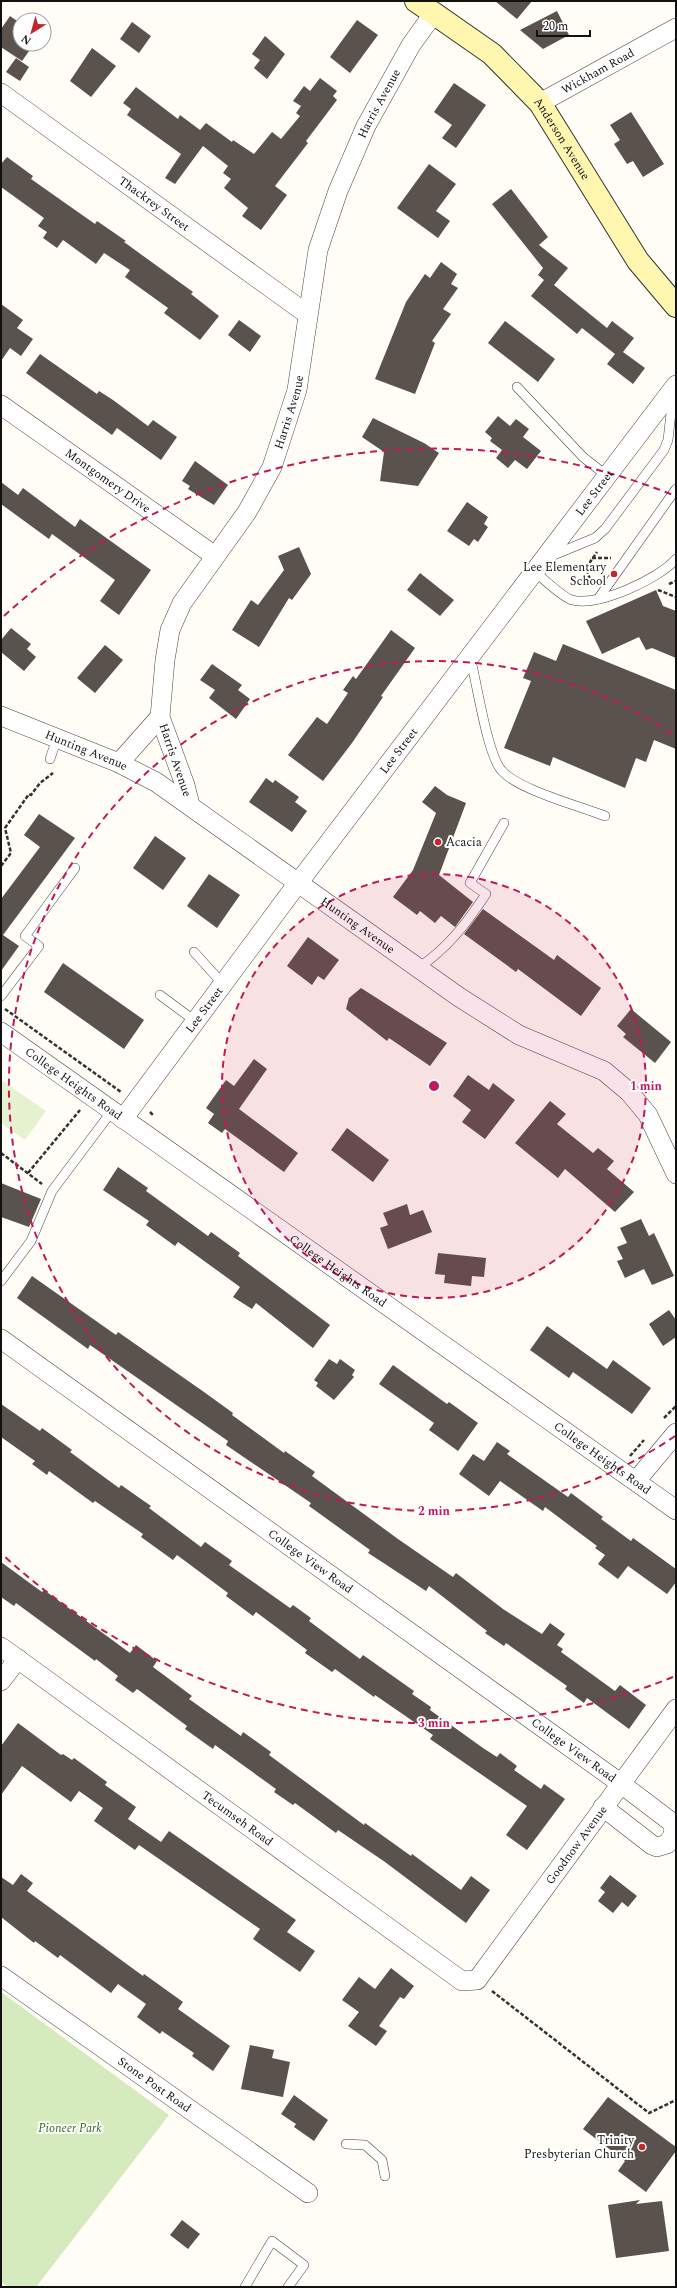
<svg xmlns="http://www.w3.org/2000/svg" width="677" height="2288" viewBox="0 0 677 2288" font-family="Spectral,serif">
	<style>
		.green { fill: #d5ebbd }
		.pitch { fill: #e6f2cf }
		.building { fill: #5a524d }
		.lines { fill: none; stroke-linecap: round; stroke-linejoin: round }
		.lane-casing { stroke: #444; stroke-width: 10 }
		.street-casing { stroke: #444; stroke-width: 20 }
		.secondary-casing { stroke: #333; stroke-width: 24 }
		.path { stroke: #333; stroke-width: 2.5; stroke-dasharray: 4 2; stroke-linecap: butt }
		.lane { stroke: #fff; stroke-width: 9 }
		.street { stroke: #fff; stroke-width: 19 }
		.secondary { stroke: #fff6b0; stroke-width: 22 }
		.ring { fill: none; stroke: #c2185b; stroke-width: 2; stroke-dasharray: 7 5 }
		.poi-dot { fill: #c4262e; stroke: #fff; stroke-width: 1.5 }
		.labels { text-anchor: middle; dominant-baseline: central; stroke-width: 4; stroke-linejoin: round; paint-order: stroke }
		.street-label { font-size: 12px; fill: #111; stroke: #fff }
		.poi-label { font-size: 12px; fill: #111; stroke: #fff; text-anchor: end }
		.park-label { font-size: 12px; font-style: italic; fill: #2f6b1f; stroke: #fff }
		.centre { fill: #c2185b; stroke: #fff; stroke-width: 2 }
		.ring-label { font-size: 12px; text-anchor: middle; font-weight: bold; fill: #c2185b; stroke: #fff; stroke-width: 4; stroke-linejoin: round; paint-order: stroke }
	</style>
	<rect width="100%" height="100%" fill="#fffdf5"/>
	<polygon class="green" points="1,1992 169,2115 36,2287 8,2287 1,2282"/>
	<polygon class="pitch" points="1,1080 46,1111 25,1140 1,1123"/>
	<g class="building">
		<polygon points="495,1 532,1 517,19"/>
		<polygon points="557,11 569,35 543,49 520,30"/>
		<polygon points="10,16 20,23 20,44 34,44 22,61 1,47 1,29"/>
		<polygon points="357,20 378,35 350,73 330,57"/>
		<polygon points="132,22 151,36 139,53 120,39"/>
		<polygon points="265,36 285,54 267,79 254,68 260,60 252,54"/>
		<polygon points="92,48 116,66 91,97 70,81"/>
		<polygon points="16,58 29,67 20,81 6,72"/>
		<polygon points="320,78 337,91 333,96 337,100 306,141 308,143 275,186 287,195 261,230 242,216 248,208 224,188 231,179 223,173 228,166 203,146 175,184 165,178 181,154 127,115 131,109 123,103 136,87 178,119 180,115 200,130 206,123 232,142 233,140 254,154 272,132 281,139 300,116 296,113 301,106 293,101 304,86 310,91"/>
		<polygon points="454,83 486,105 456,148 442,138 452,125 434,112"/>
		<polygon points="631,112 664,164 643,177 633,161 627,164 614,144 620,140 610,125"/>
		<polygon points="7,157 33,176 31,179 95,224 97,221 126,241 124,242 193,292 191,294 219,316 200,340 164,313 168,308 125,277 130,270 104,253 96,264 63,240 57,248 43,238 47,232 38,226 44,218 1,187 1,164"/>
		<polygon points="429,164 456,184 436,211 450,221 438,238 397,208"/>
		<polygon points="511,189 548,237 539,245 568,268 554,285 607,328 612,321 634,338 623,352 645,368 633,384 607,364 615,354 582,328 577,334 531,296 544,280 538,275 543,268 492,204"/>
		<polygon points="441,262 457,274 451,284 458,288 443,309 451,314 432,341 435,343 415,394 375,379 406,302 425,274 430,278"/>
		<polygon points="1,304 23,320 17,328 33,339 21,356 10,348 1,361"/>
		<polygon points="239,320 261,336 250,352 228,335"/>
		<polygon points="505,321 555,359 538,382 488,343"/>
		<polygon points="40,354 97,394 99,391 113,400 148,426 153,420 177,437 161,460 117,428 112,435 26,373"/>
		<polygon points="498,416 510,426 516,419 529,429 523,437 541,451 527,469 515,460 508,468 496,458 502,450 490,441 492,438 485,432"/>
		<polygon points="373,418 424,443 439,453 418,486 380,481 384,452 362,437"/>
		<polygon points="195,461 228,485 214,505 188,489 190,486 182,481"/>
		<polygon points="1,482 18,495 23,488 75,527 80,519 151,570 119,615 100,601 115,580 52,534 49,539 1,504"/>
		<polygon points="467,502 488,517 484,524 488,527 478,542 474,539 469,546 447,531"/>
		<polygon points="299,547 311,574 292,600 289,598 259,647 232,630 251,600 258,605 284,570 278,556"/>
		<polygon points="420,573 454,600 440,616 407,590"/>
		<polygon points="656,590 663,606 676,611 676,658 652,648 646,650 639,637 602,654 586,621"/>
		<polygon points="11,628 31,644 27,649 36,657 24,671 1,652 1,640"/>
		<polygon points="391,630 415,648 381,696 383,697 352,743 323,781 288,755 317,717 327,724 348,693 343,690 353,676 356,679"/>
		<polygon points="563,644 676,690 676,749 654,740 646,762 636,758 625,788 553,757 550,766 504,748 531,681 523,678 534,652 556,661"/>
		<polygon points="105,645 123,660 95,693 77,678"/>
		<polygon points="212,664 242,685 238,690 250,699 236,719 209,698 215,690 200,680"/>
		<polygon points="266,778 273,783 275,780 299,797 295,802 307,811 292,832 249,802"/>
		<polygon points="435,786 447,795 466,803 439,875 473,902 455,927 441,916 435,923 420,911 417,915 393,897 413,870 436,813 422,802"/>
		<polygon points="39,814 75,838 3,935 19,946 1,971 1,899 40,847 24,835"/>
		<polygon points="155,836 186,858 163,890 133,868"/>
		<polygon points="209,874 240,895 217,928 187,906"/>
		<polygon points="483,909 554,960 557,955 601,988 581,1016 518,969 516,972 464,934"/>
		<polygon points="308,937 339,960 324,980 318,976 312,985 287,966"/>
		<polygon points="63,963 144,1020 124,1049 44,992"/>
		<polygon points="361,988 447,1043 430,1066 389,1038 387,1041 346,1009 349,998"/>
		<polygon points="631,1009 671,1042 655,1063 623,1037 626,1034 617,1026"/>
		<polygon points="254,1059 267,1069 239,1109 298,1153 284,1172 225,1129 222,1133 208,1123 214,1114 206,1108 226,1080 234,1086"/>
		<polygon points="468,1075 489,1090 493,1083 515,1100 485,1139 462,1122 471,1110 453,1096"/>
		<polygon points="550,1101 566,1114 557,1124 593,1153 598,1148 614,1161 607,1169 634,1192 615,1212 565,1169 558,1178 515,1143"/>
		<polygon points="347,1128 389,1160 373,1182 331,1150"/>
		<polygon points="118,1167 148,1188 146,1191 208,1236 211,1232 240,1253 238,1256 330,1325 313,1348 256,1303 252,1309 233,1297 240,1287 178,1242 175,1246 146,1225 149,1221 103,1190"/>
		<polygon points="1,1183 41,1199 29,1227 1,1217"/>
		<polygon points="407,1204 410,1215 423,1210 432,1232 388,1249 380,1228 388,1225 383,1213"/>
		<polygon points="641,1219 649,1236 654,1233 674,1276 652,1285 644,1269 625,1278 617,1261 623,1259 617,1247 627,1243 620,1228"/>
		<polygon points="438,1253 486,1258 484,1277 472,1276 471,1286 444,1283 445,1275 435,1274"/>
		<polygon points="32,1276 116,1335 118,1332 204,1392 233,1413 232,1415 284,1453 285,1451 315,1472 312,1476 398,1539 453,1577 456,1573 503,1609 542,1634 550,1623 565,1634 557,1645 563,1649 561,1652 615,1691 620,1685 646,1705 629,1729 587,1698 584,1703 565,1689 567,1686 506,1643 504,1646 485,1633 487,1631 429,1586 426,1591 382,1562 368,1553 370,1550 309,1506 311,1503 226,1445 228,1441 90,1345 88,1349 17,1298"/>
		<polygon points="669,1310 676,1320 676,1337 663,1346 649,1324"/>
		<polygon points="547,1326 607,1369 613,1360 651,1388 632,1414 573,1372 569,1378 530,1350"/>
		<polygon points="329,1359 337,1364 340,1359 355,1370 352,1375 354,1377 334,1400 316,1386 318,1383 314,1380"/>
		<polygon points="393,1365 447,1404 449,1402 478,1423 458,1451 429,1430 434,1423 379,1384"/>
		<polygon points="1,1404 40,1431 42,1428 72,1450 70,1452 119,1488 121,1485 151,1506 149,1508 201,1547 205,1542 232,1561 229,1565 290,1608 293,1605 311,1618 309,1621 360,1659 363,1655 414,1691 412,1694 431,1707 430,1710 483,1748 497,1757 500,1753 517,1766 514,1770 541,1789 544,1784 565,1799 527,1850 506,1835 527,1806 430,1739 433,1735 375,1695 374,1697 335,1669 332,1672 305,1653 307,1650 256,1612 253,1616 226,1596 228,1593 177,1555 173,1560 141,1537 143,1534 95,1501 93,1503 49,1471 47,1475 32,1464 35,1461 1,1437"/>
		<polygon points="497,1442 510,1451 507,1454 568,1497 571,1493 603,1517 601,1519 631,1541 633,1538 676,1569 676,1582 667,1594 628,1566 618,1579 598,1564 605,1555 595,1548 597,1546 545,1507 543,1511 500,1481 489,1496 459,1474 473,1454 484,1461"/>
		<polygon points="1,1562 42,1592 44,1590 130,1653 136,1645 157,1661 153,1667 192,1696 189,1699 241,1736 243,1732 271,1752 269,1755 364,1825 365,1823 411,1856 412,1854 461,1890 471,1876 490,1890 466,1923 385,1862 338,1830 336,1833 295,1803 293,1805 274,1792 276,1789 215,1745 213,1749 185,1729 187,1726 137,1689 133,1693 115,1680 118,1676 96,1659 95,1661 16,1603 14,1606 1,1597"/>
		<polygon points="18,1723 61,1755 63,1754 72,1760 74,1758 107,1782 105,1785 136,1807 128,1819 161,1842 169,1831 296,1920 287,1932 315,1951 300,1972 253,1939 260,1929 139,1845 135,1850 94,1821 103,1808 79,1791 71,1802 22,1766 1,1795 1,1746"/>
		<polygon points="21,1874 33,1883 27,1891 143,1976 144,1974 183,2002 178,2009 230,2046 213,2071 192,2056 194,2053 162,2031 160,2034 137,2017 146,2004 118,1984 111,1993 60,1955 58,1958 35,1941 34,1943 1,1917 1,1877 13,1885"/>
		<polygon points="610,1875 637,1896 628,1907 622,1902 613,1913 598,1901 605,1892 600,1888"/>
		<polygon points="391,1968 414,1986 404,1999 400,1997 379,2026 387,2031 376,2046 348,2026 359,2012 342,2000 359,1977 375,1989"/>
		<polygon points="250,2045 274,2050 272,2058 290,2062 283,2097 241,2089"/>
		<polygon points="294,2095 328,2120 314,2141 294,2127 296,2124 281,2114"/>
		<polygon points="608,2097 676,2147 676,2151 646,2192 618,2171 625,2161 583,2129"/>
		<polygon points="640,2200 636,2204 662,2201 669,2251 616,2258 608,2205"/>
		<polygon points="182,2220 200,2234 188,2249 170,2235"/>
	</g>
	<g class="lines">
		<defs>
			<g id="lane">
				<polyline points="517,387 583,457 607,476"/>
				<polyline points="551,556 595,538 605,529 664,450 668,440 673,395"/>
				<path d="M535,572C544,579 562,597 572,600C598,607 659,579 676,559"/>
				<polyline points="598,599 676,489"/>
				<path d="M470,657C477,682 487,755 502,771C519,790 580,806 605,816"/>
				<polyline points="50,759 57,738"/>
				<polyline points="194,952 223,984"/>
				<path d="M418,968C448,948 466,924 486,894L470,883L504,823"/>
				<polyline points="160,995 195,1021"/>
				<polyline points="1,996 39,946 25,936 75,868"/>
				<polyline points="1,1281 31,1241 52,1191 112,1111"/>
				<polyline points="346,2144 365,2145 382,2160 385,2176"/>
				<polyline points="245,2287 272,2241 304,2265 288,2287"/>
			</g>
			<g id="street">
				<path id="s1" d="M1,93L307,314"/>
				<path id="s2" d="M540,103L676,28"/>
				<path id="s3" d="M1,405L215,556"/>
				<path id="s4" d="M1,716L119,763L156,782L459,997L519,1035L604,1071L629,1092L648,1115L676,1174"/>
				<polyline points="119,763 160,717"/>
				<path id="s5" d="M190,805L185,785L160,717L165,660L170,630L182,603L247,512L272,467L297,390L318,250L338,191L366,126L411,45L434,13"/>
				<path id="s6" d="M1,1032L676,1510"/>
				<path id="s7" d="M123,1119L286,899L676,385"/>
				<path id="s8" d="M1,1339L620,1783L670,1821C677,1829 673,1837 667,1844L657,1847L652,1845L603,1807"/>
				<polyline points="636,1481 676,1433"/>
				<path id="s9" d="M1,1647L462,1981L477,1980L676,1709"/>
				<polyline points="1,1681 18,1659"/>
				<path id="s10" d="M1,1976L308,2193"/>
			</g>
			<g id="secondary">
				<path id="s11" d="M416,1L492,54L540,103L638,261L676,306"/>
			</g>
		</defs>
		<use href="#lane" class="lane-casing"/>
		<use href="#street" class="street-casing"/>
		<use href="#secondary" class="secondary-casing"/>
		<g class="path">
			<polyline points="592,558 611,558"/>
			<polyline points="669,584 676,581"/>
			<polyline points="592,585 586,568 597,552"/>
			<polyline points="658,590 676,597"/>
			<polyline points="1,866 11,853 5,828 29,794 31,795 40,783 53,773"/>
			<polyline points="5,1009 121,1092"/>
			<polyline points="150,1112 154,1116"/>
			<polyline points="1,1153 42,1184"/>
			<polyline points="28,1173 80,1110"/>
			<polyline points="664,1418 676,1406"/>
			<polyline points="630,1456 644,1440"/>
			<polyline points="492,1991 649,2113 676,2100"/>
		</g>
		<use href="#lane" class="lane"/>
		<use href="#street" class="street"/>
		<use href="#secondary" class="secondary"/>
	</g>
	<circle cx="434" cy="1086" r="212" fill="#c2185b" fill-opacity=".12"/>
	<g class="ring">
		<circle cx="434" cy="1086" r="212"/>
		<path d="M675 1436A425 425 0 1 1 675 736"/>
		<path d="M673 1677A637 637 0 0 1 4 1556M4 616A637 637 0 0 1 673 495"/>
	</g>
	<g class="poi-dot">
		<circle cx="614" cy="574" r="4"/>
		<circle cx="438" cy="842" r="4"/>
		<circle cx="642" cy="2147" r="4"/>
	</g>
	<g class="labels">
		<g class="street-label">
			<text stroke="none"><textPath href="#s2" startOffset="66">Wickham Road</textPath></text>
			<text stroke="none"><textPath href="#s5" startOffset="755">Harris Avenue</textPath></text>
			<text stroke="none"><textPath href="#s11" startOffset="203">Anderson Avenue</textPath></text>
			<text stroke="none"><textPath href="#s1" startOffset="189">Thackrey Street</textPath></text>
			<text stroke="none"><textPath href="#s5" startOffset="431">Harris Avenue</textPath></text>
			<text stroke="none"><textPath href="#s3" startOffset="131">Montgomery Drive</textPath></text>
			<text stroke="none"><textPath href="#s7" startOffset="784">Lee Street</textPath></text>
			<text stroke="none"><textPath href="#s4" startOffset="92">Hunting Avenue</textPath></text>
			<text stroke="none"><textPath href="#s7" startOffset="460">Lee Street</textPath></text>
			<text transform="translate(175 760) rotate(71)">Harris Avenue</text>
			<text stroke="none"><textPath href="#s4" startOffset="416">Hunting Avenue</textPath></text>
			<text stroke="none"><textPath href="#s7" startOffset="136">Lee Street</textPath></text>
			<text stroke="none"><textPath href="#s6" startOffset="89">College Heights Road</textPath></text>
			<text stroke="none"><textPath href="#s6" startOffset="413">College Heights Road</textPath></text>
			<text stroke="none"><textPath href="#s6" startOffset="737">College Heights Road</textPath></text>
			<text stroke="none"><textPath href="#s8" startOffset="381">College View Road</textPath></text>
			<text stroke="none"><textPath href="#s8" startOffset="705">College View Road</textPath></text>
			<text stroke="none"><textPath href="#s9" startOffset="292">Tecumseh Road</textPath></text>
			<text stroke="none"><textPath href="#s9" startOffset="752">Goodnow Avenue</textPath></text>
			<text stroke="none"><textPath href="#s10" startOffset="188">Stone Post Road</textPath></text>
		</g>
		<g class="poi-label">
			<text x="606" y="567">Lee Elementary<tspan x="606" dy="14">School</tspan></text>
			<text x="446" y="842" text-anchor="start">Acacia</text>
			<text x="634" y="2140">Trinity<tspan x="634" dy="14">Presbyterian Church</tspan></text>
		</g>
		<g class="park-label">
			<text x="70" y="2128">Pioneer Park</text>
		</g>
	</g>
	<circle cx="434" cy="1086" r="6" class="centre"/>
	<g class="ring-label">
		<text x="646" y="1090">1 min</text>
		<text x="434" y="1515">2 min</text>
		<text x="434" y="1727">3 min</text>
	</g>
	<rect width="677" height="2288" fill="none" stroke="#111111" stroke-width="4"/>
	<g transform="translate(32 32) rotate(217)"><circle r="19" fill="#ffffff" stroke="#a0a0a0"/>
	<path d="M0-3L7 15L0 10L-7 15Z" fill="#c4262e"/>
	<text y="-6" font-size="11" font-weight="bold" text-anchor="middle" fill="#111111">N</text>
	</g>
	<path d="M537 30v6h53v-6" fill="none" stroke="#111111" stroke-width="2"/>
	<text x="543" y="30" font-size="12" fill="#111111" stroke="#ffffff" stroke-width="3" paint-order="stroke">20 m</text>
</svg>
